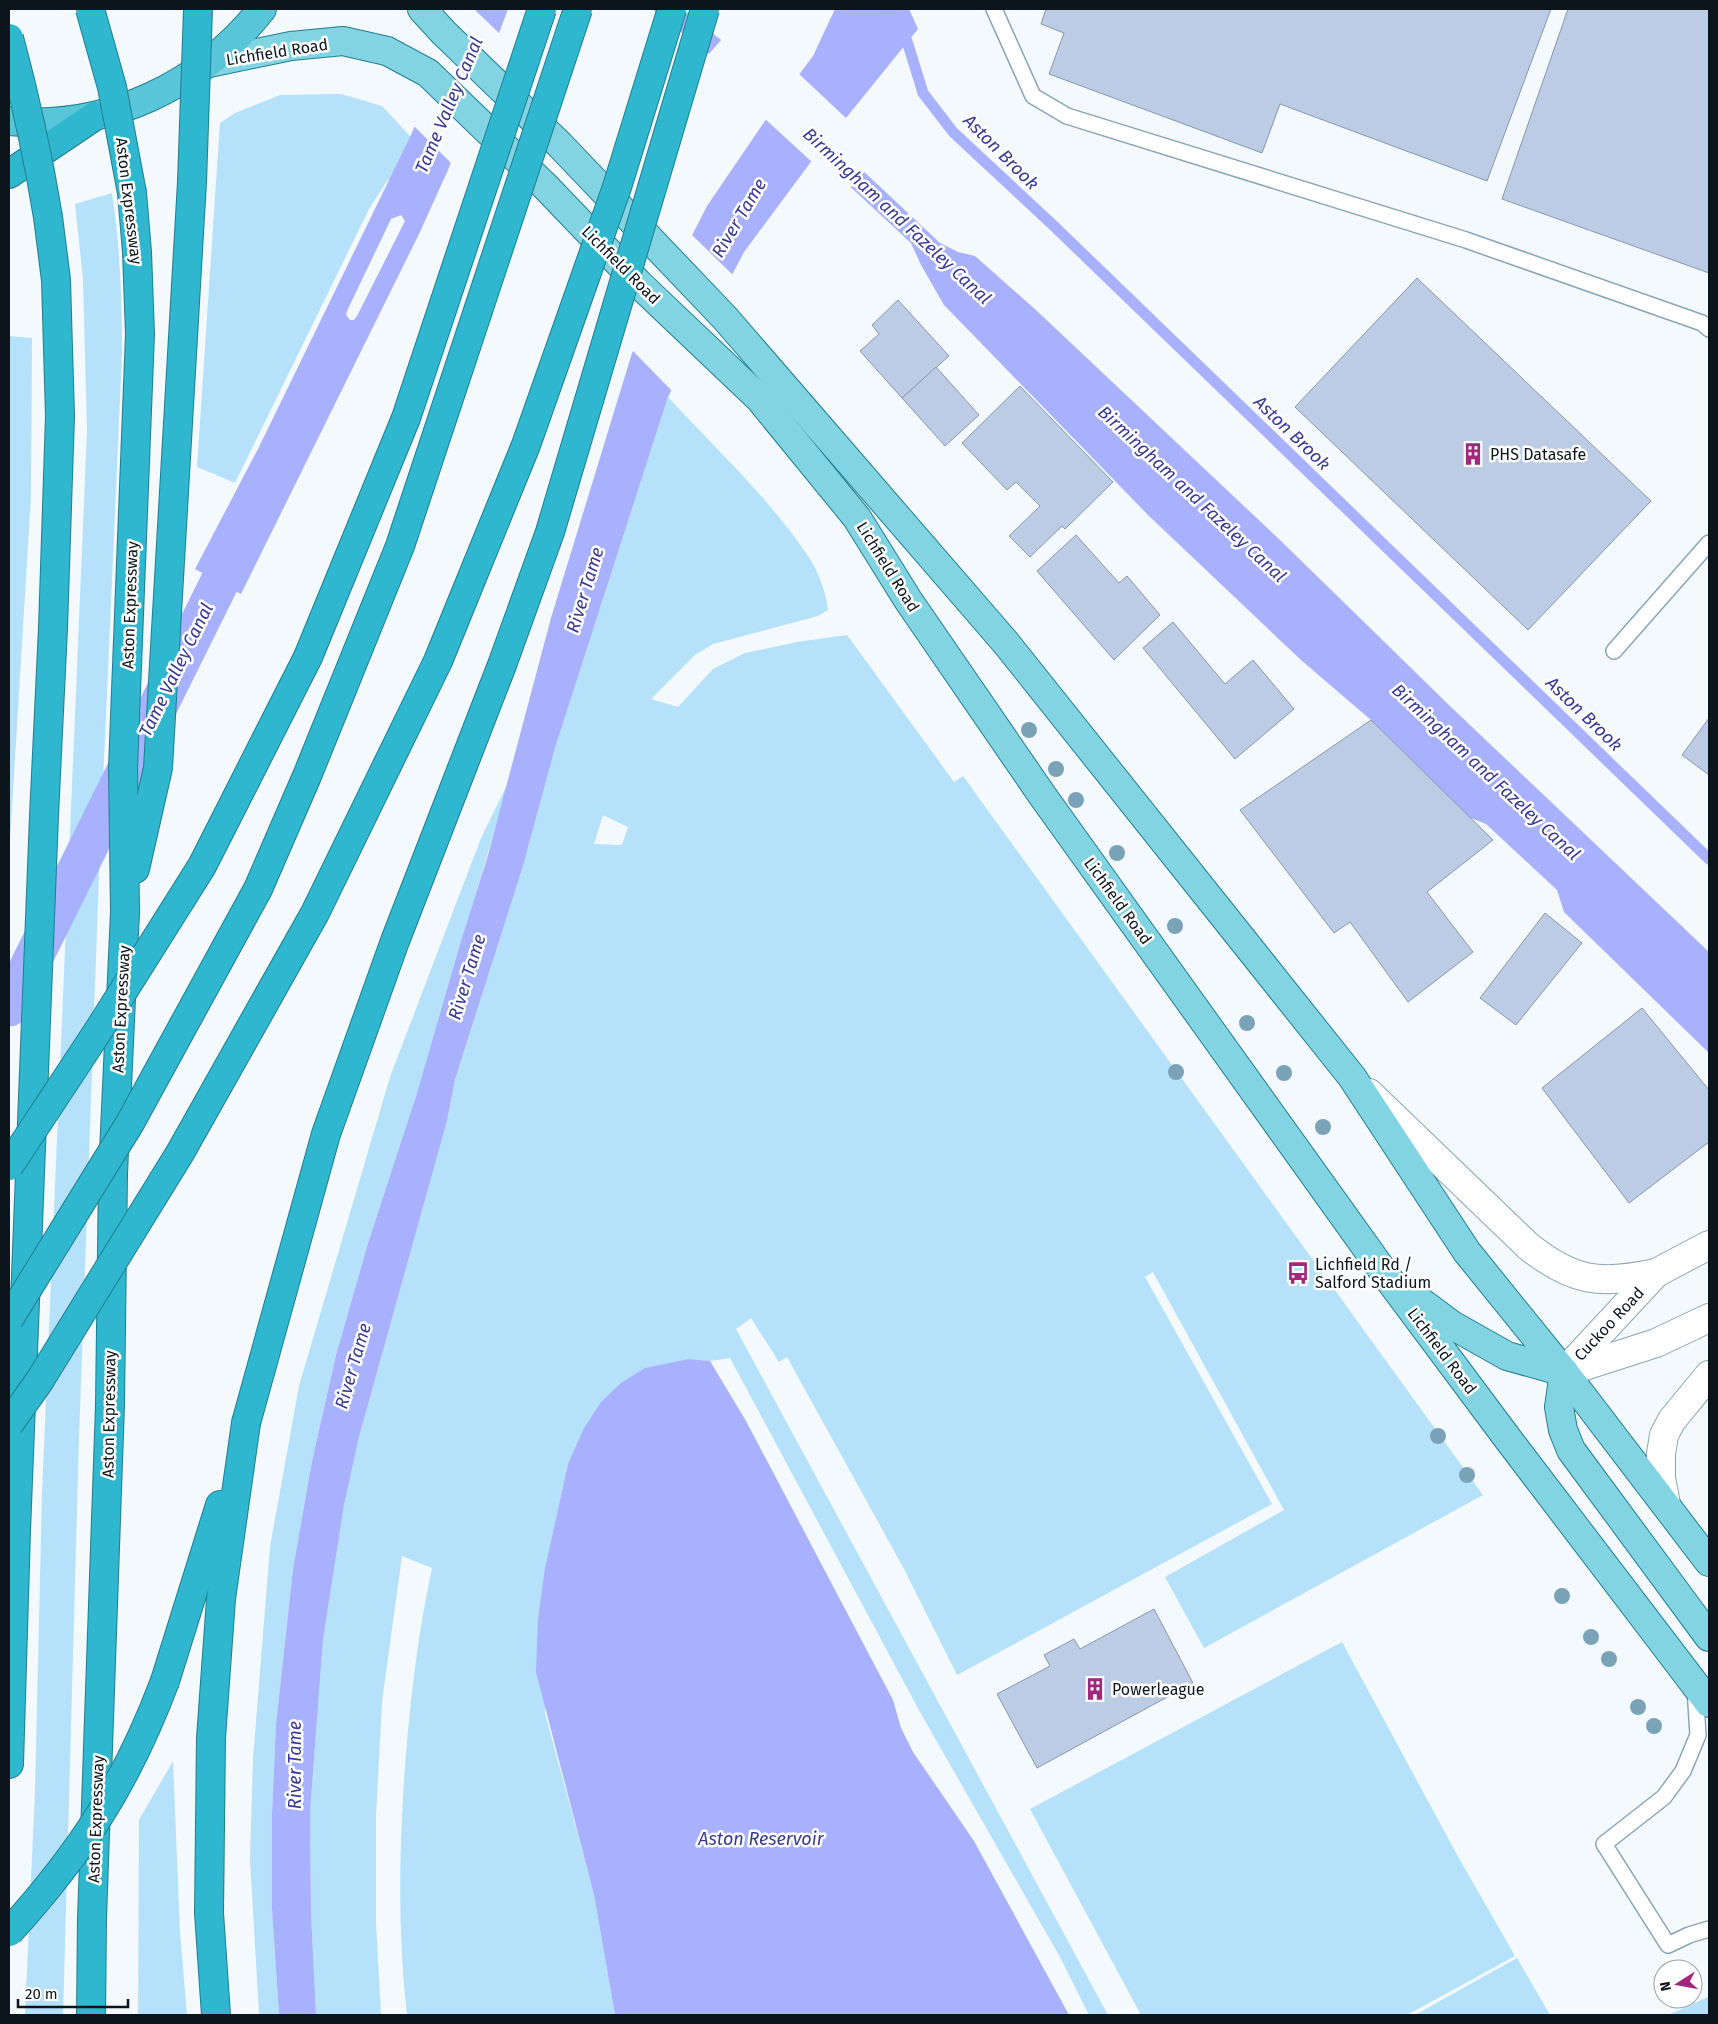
<svg xmlns="http://www.w3.org/2000/svg" width="1718" height="2024" viewBox="0 0 1718 2024" font-family="'Fira Sans',sans-serif">
	<style>
		.green { fill: #b5e1fb; fill-rule: evenodd }
		.water { fill: #a7b1fe; fill-rule: evenodd }
		.pier { fill: #f3f9fd }
		.lines { fill: none; stroke-linecap: round; stroke-linejoin: round }
		.stream { stroke: #a7b1fe; stroke-width: 11 }
		.canal { stroke: #a7b1fe; stroke-width: 39 }
		.building { fill: #bbcce4; stroke: #8798af }
		.service-casing { stroke: #8aa6b6; stroke-width: 18 }
		.secondary-casing { stroke: #8aa6b6; stroke-width: 30 }
		.primary-casing { stroke: #227e90; stroke-width: 30 }
		.trunk-casing { stroke: #227e90; stroke-width: 30 }
		.motorway-casing { stroke: #227e90; stroke-width: 30 }
		.service { stroke: #fff; stroke-width: 15 }
		.secondary { stroke: #fff; stroke-width: 28 }
		.primary { stroke: #82d4e2; stroke-width: 28 }
		.trunk { stroke: #58c6d8; stroke-width: 28 }
		.motorway { stroke: #2eb7cf; stroke-width: 28 }
		.motorway-bridge-casing { stroke: #227e90; stroke-width: 30; stroke-linecap: butt }
		.motorway-bridge { stroke: #2eb7cf; stroke-width: 28 }
		.tree { fill: #7ba3b7 }
		.labels { text-anchor: middle; dominant-baseline: central; stroke-width: 5; stroke-linejoin: round; paint-order: stroke }
		.street-label { font-size: 16px; fill: #0b151b; stroke: #fff }
		.poi-label { font-size: 16px; fill: #0b151b; stroke: #fff; text-anchor: start }
		.water-label { font-size: 18px; font-style: italic; fill: #383990; stroke: #fff }
	</style>
	<rect width="100%" height="100%" fill="#f3f9fd"/>
	<g class="green">
		<polygon points="341,94 382,106 422,149 387,181 369,209 235,483 197,467 220,123 235,113 280,95"/>
		<path d="M112,193C120,246 122,300 122,353L99,873L79,1438L63,2015H25L35,1790L42,1494L87,431L83,279L75,204Z"/>
		<polygon points="9,336 32,338 31,496 9,857"/>
		<path d="M668,397C714,447 767,496 806,553C817,568 826,591 828,610L818,616L713,644L695,655L651,699L678,707L713,669L745,653L797,642L847,635L954,782L963,776L1483,1495L1204,1648L1165,1577L1284,1510L1153,1272L1145,1277L1272,1504L957,1675L903,1567L787,1357L779,1362L751,1318L736,1329L1108,2015H1089L1060,1957L920,1712L730,1358L710,1361L689,1359L568,1464L545,1568V1713L594,1895L615,2015H407C398,1937 399,1859 404,1781C409,1709 417,1638 432,1568L402,1556L382,1702L376,1816V1922L381,2015H316L311,1912L310,1813L323,1640L344,1505L359,1437L447,1121L455,1081L523,866L555,748ZM603,815L628,827L622,845L594,844Z"/>
		<polygon points="509,781 417,1093 368,1243 336,1355 312,1461 293,1569 276,1724 272,1814 272,1909 279,2015 259,2015 250,1859 253,1759 270,1547 299,1386 390,1077 481,838"/>
		<polygon points="1342,1642 1456,1853 1515,1956 1407,2015 1141,2015 1030,1809"/>
		<polygon points="173,1761 180,1932 187,2015 138,2015 139,1820"/>
		<polygon points="1517,1958 1550,2015 1415,2015"/>
		<polygon points="1708,1997 1709,2015 1668,2015"/>
	</g>
	<g class="water">
		<path d="M466,9H508L448,170L419,234L241,594L195,569L259,447L410,137ZM401,215L405,221L357,316L354,320H350L346,315L347,311L391,219Z"/>
		<polygon points="652,9 683,9 721,40 783,96 813,56 835,9 909,9 918,29 829,139 940,243 958,252 975,256 1037,311 1281,541 1452,708 1709,952 1709,1053 1564,912 1557,890 1486,824 1468,817 1371,720 1301,660 1149,516 944,305 921,265 911,243 816,155 744,252 668,397 555,748 523,866 455,1080 447,1121 359,1437 344,1505 323,1640 310,1813 311,1912 316,2015 279,2015 272,1909 272,1814 276,1724 293,1569 312,1461 336,1355 368,1243 417,1093 462,938 488,855 551,618 632,353 707,206 771,112 709,54"/>
		<polygon points="689,1359 710,1361 746,1421 893,1700 901,1728 913,1752 974,1841 1069,2015 615,2015 594,1895 536,1672 538,1619 545,1568 568,1464 584,1428 601,1402 621,1383 645,1368"/>
	</g>
	<g class="pier">
		<polygon points="464,9 474,9 501,35 453,165 413,125"/>
		<polygon points="723,38 783,93 798,73 847,119 832,138 866,170 850,188 817,158 813,163 764,118 768,113 707,56"/>
		<polygon points="690,233 734,276 673,392 631,349"/>
	</g>
	<g class="lines">
		<polyline class="stream" points="887,9 907,41 923,93 953,132 1055,227 1709,859"/>
		<polyline class="canal" points="9,1007 243,535"/>
	</g>
	<g class="building">
		<polygon points="1046,9 1551,9 1487,181 1280,104 1262,153 1049,74 1064,33 1041,24"/>
		<polygon points="1568,9 1709,9 1709,273 1502,199"/>
		<polygon points="1417,278 1651,501 1528,630 1295,407"/>
		<polygon points="898,300 949,356 902,398 860,351 879,334 872,325"/>
		<polygon points="936,367 979,415 945,446 902,398"/>
		<polygon points="1020,386 1113,482 1065,529 1062,526 1030,557 1009,536 1040,506 1016,482 1007,490 962,443"/>
		<polygon points="1076,535 1119,583 1127,576 1160,615 1114,660 1037,571"/>
		<polygon points="1173,622 1225,684 1253,660 1294,709 1235,759 1143,648"/>
		<polygon points="1709,718 1709,775 1682,755"/>
		<polygon points="1371,720 1493,840 1427,892 1473,952 1408,1002 1350,922 1334,933 1240,810"/>
		<polygon points="1545,913 1582,943 1516,1025 1480,998"/>
		<polygon points="1642,1008 1709,1090 1709,1142 1629,1203 1542,1088"/>
		<polygon points="1154,1609 1193,1683 1037,1768 997,1694 1050,1666 1044,1655 1074,1639 1080,1649"/>
	</g>
	<g class="lines">
		<defs>
			<g id="service">
				<polyline points="994,9 1033,96 1067,116 1466,240 1702,323 1709,329"/>
				<polyline points="1614,651 1709,543"/>
				<polyline points="1695,1688 1698,1735 1683,1771 1664,1797 1604,1844 1668,1945 1689,1935 1709,1929"/>
			</g>
			<g id="secondary">
				<path d="M1369,1093L1528,1246C1573,1282 1600,1285 1656,1273"/>
				<polyline points="1564,1372 1656,1273 1709,1245"/>
				<polyline points="1566,1372 1656,1343 1709,1318"/>
				<polyline points="1666,1504 1661,1478 1661,1454 1664,1435 1672,1420 1709,1375"/>
			</g>
			<g id="primary">
				<polyline points="422,9 444,33 560,145 725,318 1006,643 1352,1077 1467,1252 1564,1372 1709,1562"/>
				<polyline points="209,63 291,46 343,41 387,51 428,73 544,185 639,284 759,398 857,518 908,600 1042,795 1388,1278 1508,1439 1709,1703"/>
				<polyline points="1409,1293 1452,1325 1507,1356 1564,1372"/>
				<polyline points="1564,1372 1559,1407 1563,1430 1571,1450 1709,1637"/>
			</g>
			<path id="trunk" d="M9,121C107,131 202,85 262,9"/>
			<g id="motorway">
				<polyline points="9,174 95,116"/>
				<polyline points="135,869 158,768 192,182"/>
				<polyline points="165,1681 220,1505"/>
				<polyline points="9,1764 16,1531 44,816 53,628 60,416 56,280 48,217"/>
				<polyline points="91,2015 92,1919 110,1405 113,1174 125,912 123,768 140,334 137,252 132,193"/>
				<polyline points="216,2015 209,1913 211,1738 221,1599 246,1423"/>
			</g>
		</defs>
		<use href="#service" class="service-casing"/>
		<use href="#secondary" class="secondary-casing"/>
		<use href="#primary" class="primary-casing"/>
		<use href="#trunk" class="trunk-casing"/>
		<use href="#motorway" class="motorway-casing"/>
		<use href="#service" class="service"/>
		<use href="#secondary" class="secondary"/>
		<use href="#primary" class="primary"/>
		<use href="#trunk" class="trunk"/>
		<use href="#motorway" class="motorway"/>
		<defs>
			<g id="motorway-bridge">
				<polyline points="90,9 112,87 132,193"/>
				<path d="M9,38C25,97 38,156 48,217"/>
				<polyline points="192,182 198,9"/>
				<polyline points="9,1166 100,1028 202,866 308,657 406,418 542,9"/>
				<polyline points="9,1319 130,1123 258,889 307,776 400,546 578,9"/>
				<polyline points="246,1423 326,1134 395,941 502,665 550,532 705,9"/>
				<polyline points="9,1424 40,1380 180,1153 315,913 438,661 526,445 617,187 672,9"/>
				<path d="M9,1932C82,1852 127,1782 165,1681"/>
			</g>
		</defs>
		<use href="#motorway-bridge" class="motorway-bridge-casing"/>
		<use href="#motorway-bridge" class="motorway-bridge"/>
	</g>
	<g class="tree">
		<circle cx="1029" cy="730" r="8"/>
		<circle cx="1056" cy="769" r="8"/>
		<circle cx="1076" cy="800" r="8"/>
		<circle cx="1117" cy="853" r="8"/>
		<circle cx="1175" cy="926" r="8"/>
		<circle cx="1247" cy="1023" r="8"/>
		<circle cx="1176" cy="1072" r="8"/>
		<circle cx="1284" cy="1073" r="8"/>
		<circle cx="1323" cy="1127" r="8"/>
		<circle cx="1438" cy="1436" r="8"/>
		<circle cx="1467" cy="1475" r="8"/>
		<circle cx="1562" cy="1596" r="8"/>
		<circle cx="1591" cy="1637" r="8"/>
		<circle cx="1609" cy="1659" r="8"/>
		<circle cx="1638" cy="1707" r="8"/>
		<circle cx="1654" cy="1726" r="8"/>
	</g>
	<defs>
		<symbol id="building-bare" viewBox="-9 -9 18 18"><path d="M-4-6H4V6H1V3H-1V6H-4ZM-2.5-4.3h1.7v1.8h-1.7ZM.8-4.3h1.7v1.8H.8ZM-2.5-1h1.7V.8h-1.7ZM.8-1h1.7V.8H.8Z" fill="#a1277d" stroke="#fff" stroke-width="2.5" paint-order="stroke"/></symbol>
		<symbol id="bus-bare" viewBox="-9 -9 18 18"><path d="M-5-6H5V4H4V6H2V4H-2V6H-4V4H-5ZM-3.5-4V0h7V-4ZM-3.5 1.2v1.5H-2V1.2ZM2 1.2v1.5H3.5V1.2Z" fill="#a1277d" stroke="#fff" stroke-width="2.5" paint-order="stroke"/></symbol>
	</defs>
	<g fill-rule="evenodd">
		<use href="#building-bare" x="1457" y="438" width="32" height="32"/>
		<use href="#bus-bare" x="1282" y="1257" width="32" height="32"/>
		<use href="#building-bare" x="1079" y="1673" width="32" height="32"/>
	</g>
	<g class="labels">
		<g class="street-label">
			<text transform="translate(277 52) rotate(-9)">Lichfield Road</text>
			<text transform="translate(129 201) rotate(83)">Aston Expressway</text>
			<text transform="translate(621 265) rotate(45)">Lichfield Road</text>
			<text transform="translate(888 567) rotate(58)">Lichfield Road</text>
			<text transform="translate(130 605) rotate(-88)">Aston Expressway</text>
			<text transform="translate(1118 901) rotate(54)">Lichfield Road</text>
			<text transform="translate(121 1009) rotate(-87)">Aston Expressway</text>
			<text transform="translate(1609 1324) rotate(-47)">Cuckoo Road</text>
			<text transform="translate(1442 1351) rotate(53)">Lichfield Road</text>
			<text transform="translate(109 1414) rotate(-89)">Aston Expressway</text>
			<text transform="translate(96 1819) rotate(-88)">Aston Expressway</text>
		</g>
		<g class="poi-label">
			<text x="1490" y="454">PHS Datasafe</text>
			<text x="1315" y="1264">Lichfield Rd /<tspan x="1315" dy="18">Salford Stadium</tspan></text>
			<text x="1112" y="1689">Powerleague</text>
		</g>
		<g class="water-label">
			<text transform="translate(449 105) rotate(-67)">Tame Valley Canal</text>
			<text transform="translate(1001 152) rotate(45)">Aston Brook</text>
			<text transform="translate(897 216) rotate(43)">Birmingham and Fazeley Canal</text>
			<text transform="translate(739 218) rotate(-59)">River Tame</text>
			<text transform="translate(1292 433) rotate(44)">Aston Brook</text>
			<text transform="translate(1192 494) rotate(43)">Birmingham and Fazeley Canal</text>
			<text transform="translate(585 590) rotate(-73)">River Tame</text>
			<text transform="translate(176 670) rotate(-64)">Tame Valley Canal</text>
			<text transform="translate(1584 714) rotate(44)">Aston Brook</text>
			<text transform="translate(1486 772) rotate(43)">Birmingham and Fazeley Canal</text>
			<text transform="translate(467 977) rotate(-73)">River Tame</text>
			<text transform="translate(353 1366) rotate(-74)">River Tame</text>
			<text transform="translate(295 1765) rotate(-90)">River Tame</text>
			<text x="761" y="1839">Aston Reservoir</text>
		</g>
	</g>
	<rect width="1718" height="2024" fill="none" stroke="#0b151b" stroke-width="20"/>
	<g transform="translate(1678 1984) rotate(259)"><circle r="24" fill="#ffffff" stroke="#9da1a4"/>
	<path d="M0-4L9 19L0 12L-9 19Z" fill="#a1277d"/>
	<text y="-8" font-size="14" font-weight="bold" text-anchor="middle" fill="#0b151b">N</text>
	</g>
	<path d="M18 1999v8h110v-8" fill="none" stroke="#0b151b" stroke-width="2.5"/>
	<text x="25" y="1999" font-size="15" fill="#0b151b" stroke="#ffffff" stroke-width="4" paint-order="stroke">20 m</text>
</svg>
